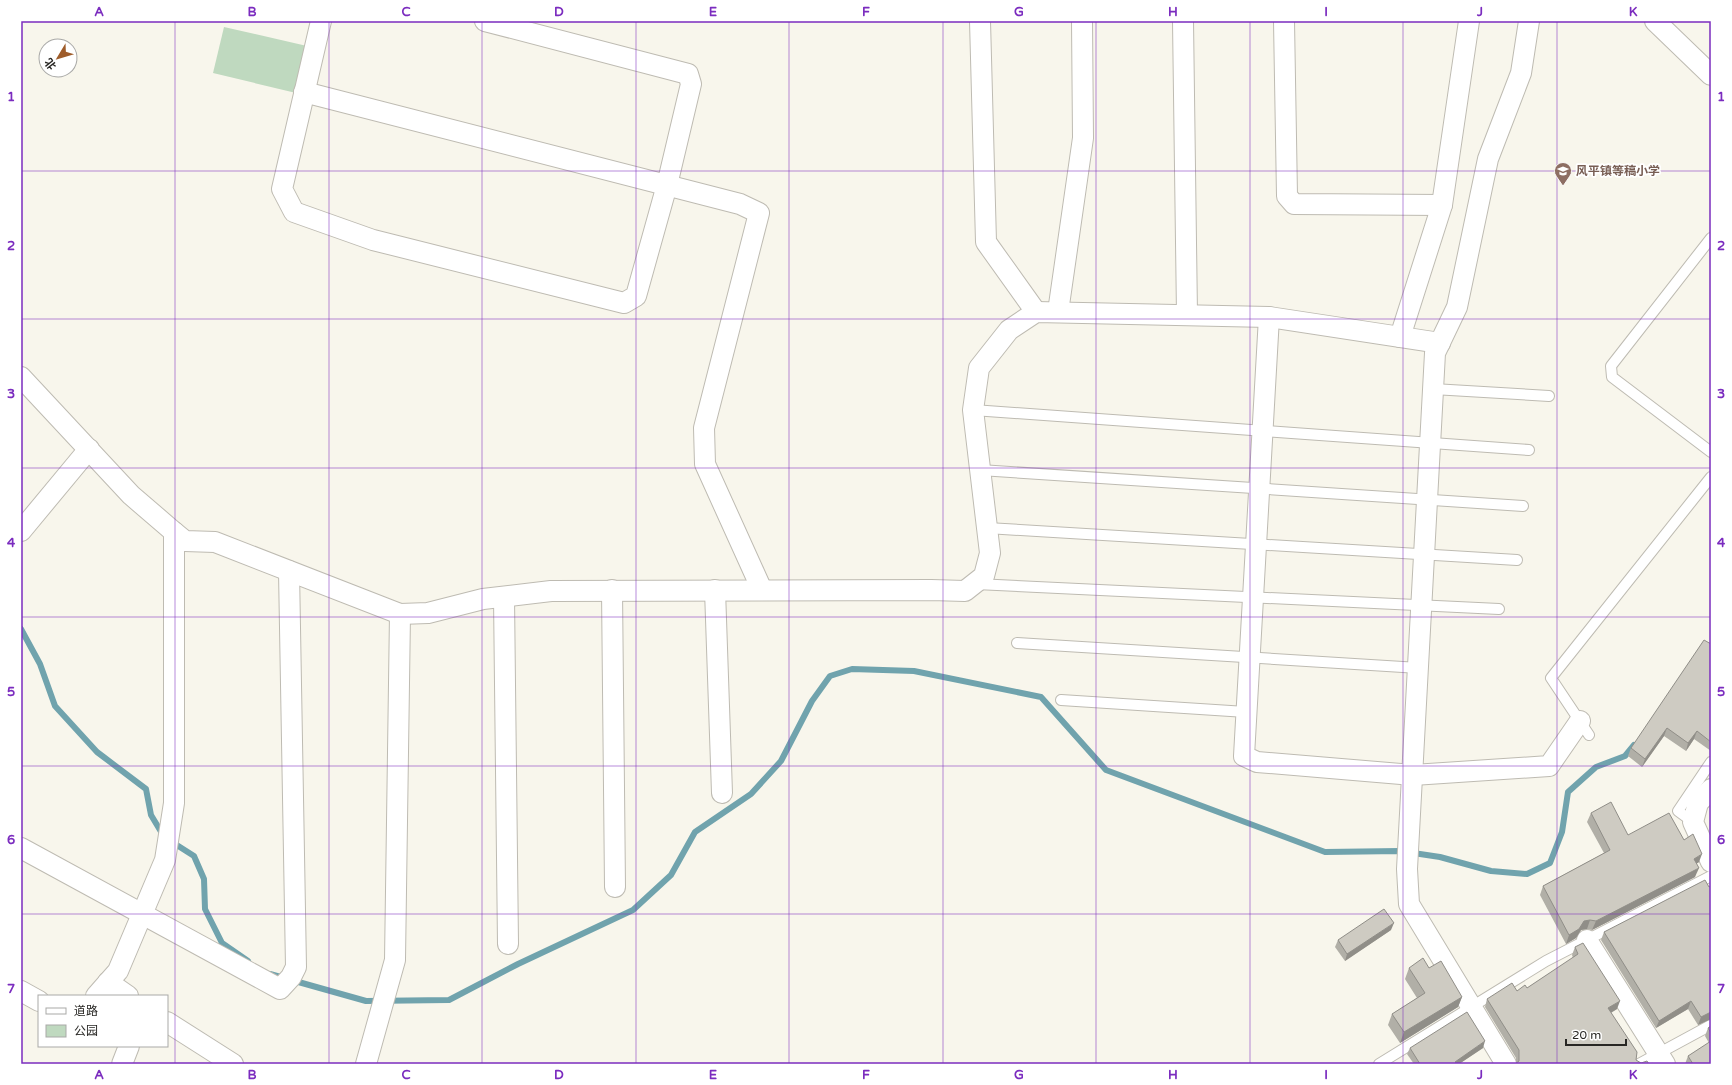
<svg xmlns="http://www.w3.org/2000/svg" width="1732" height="1085" viewBox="0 0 1732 1085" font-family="'Varela Round','Noto Sans SC',sans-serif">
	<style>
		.green { fill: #bfd9bf }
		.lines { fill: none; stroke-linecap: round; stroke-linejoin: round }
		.stream { stroke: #70a3ad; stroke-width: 6 }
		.lane-casing { stroke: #bebbb2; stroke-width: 12 }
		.street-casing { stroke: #bebbb2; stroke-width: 22 }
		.lane { stroke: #fff; stroke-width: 10 }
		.street { stroke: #fff; stroke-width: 20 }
		.wall { fill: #b1afa7 }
		.shaded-wall { fill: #908e88 }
		.building { fill: #cecbc2; stroke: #908e88 }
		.grid { fill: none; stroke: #7b2cbf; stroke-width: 1; stroke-opacity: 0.55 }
		.labels { text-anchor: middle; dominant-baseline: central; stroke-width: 3.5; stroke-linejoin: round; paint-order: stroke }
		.education-label { font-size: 12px; font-weight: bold; fill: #785e54; stroke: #fff; text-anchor: start }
		.neatline { fill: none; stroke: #7b2cbf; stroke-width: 1.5 }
		.grid-label { font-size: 13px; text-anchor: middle; font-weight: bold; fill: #7b2cbf }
	</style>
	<rect width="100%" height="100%" fill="#f8f6ec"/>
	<polygon class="green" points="224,27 307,46 296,93 213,73"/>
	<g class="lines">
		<g class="stream">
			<polyline points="21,629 40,664 55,706 97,752 146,789 151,815 163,835"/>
			<polyline points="172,842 194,856 204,879 205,909 222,943 248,961"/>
			<polyline points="270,974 366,1001 449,1000 518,964 633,910 671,875 695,832 751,794 781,761 812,701 830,676 852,669 914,671 1041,697 1106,770 1325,852 1400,851 1440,857 1491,871 1527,874 1550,863 1562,832 1568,792 1596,767 1625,756 1634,745"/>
		</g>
		<defs>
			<g id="lane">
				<polyline points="1711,238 1611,366 1612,377 1711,452"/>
				<polyline points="1433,389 1549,396"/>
				<polyline points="973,410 1529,450"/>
				<polyline points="980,470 1523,506"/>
				<polyline points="987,528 1517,560"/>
				<polyline points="976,584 1499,609"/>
				<polyline points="1017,643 1419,668"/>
				<polyline points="1061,700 1246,712"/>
				<polyline points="1589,735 1551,678 1711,477"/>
				<polyline points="1693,822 1678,811 1711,762"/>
				<polyline points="1379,1064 1546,961 1711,876"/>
				<polyline points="1639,1064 1711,1025"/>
			</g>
			<g id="street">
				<polyline points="321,21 282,189 294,212 373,240 624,303 636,296 667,185 691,84 688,74 485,21"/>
				<polyline points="980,21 986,242 1036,312"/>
				<polyline points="1183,21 1187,315"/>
				<polyline points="1284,21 1287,196 1294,204 1442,205"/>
				<polyline points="1655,21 1711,75"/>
				<polyline points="304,92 740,204 759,213 704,428 705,464 762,590"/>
				<polyline points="1058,312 1083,138 1082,21"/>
				<polyline points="1269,317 1244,756 1257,762 1413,775 1549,766 1580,721"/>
				<polyline points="1400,337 1442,205 1469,21"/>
				<polyline points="21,377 131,495 174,532 185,541 215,542 400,614 428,613 483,599 551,591 931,590 965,591 984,576 990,553 973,410 979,368 1009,330 1036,312 1269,317 1440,343"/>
				<polyline points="21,531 89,449"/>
				<polyline points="612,590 615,887"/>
				<polyline points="715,590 722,793"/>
				<polyline points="504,597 508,944"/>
				<polyline points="1711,789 1698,803 1693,822 1711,862"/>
				<polyline points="21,848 280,989 291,977 296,967 289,571"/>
				<polyline points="1587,940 1665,1064"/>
				<polyline points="108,982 128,996"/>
				<polyline points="21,991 39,1001"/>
				<polyline points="96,996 118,971 165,860 174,803 174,532"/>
				<polyline points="167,1022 233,1064"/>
				<polyline points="122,1064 129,1046"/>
				<polyline points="366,1064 395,960 400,614"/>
				<polyline points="1506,1064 1409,904 1407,869 1435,353 1457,307 1488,159 1521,73 1529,21"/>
			</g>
		</defs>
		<use href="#lane" class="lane-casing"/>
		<use href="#street" class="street-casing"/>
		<use href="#lane" class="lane"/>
		<use href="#street" class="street"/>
	</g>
	<g class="wall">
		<polygon points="1711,644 1711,751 1694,739 1686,751 1664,736 1642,767 1628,756 1631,748"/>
		<polygon points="1591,813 1628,835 1684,840 1699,862 1696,864 1695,877 1592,930 1587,929 1581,930 1576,938 1566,944 1540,895 1543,886 1604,853 1587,822"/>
		<polygon points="1711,886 1711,1019 1698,1025 1688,1009 1656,1028 1601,940 1604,932"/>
		<polygon points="1391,930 1345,961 1335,947 1338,940"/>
		<polygon points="1575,947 1617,1009 1611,1013 1636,1060 1641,1063 1649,1064 1516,1063 1516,1058 1485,1007 1487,999 1527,988 1573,958 1572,955"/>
		<polygon points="1409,968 1429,968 1462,997 1458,1007 1400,1043 1388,1025 1392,1014 1417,998 1405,979"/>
		<polygon points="1711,1026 1711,1064 1685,1064 1688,1056 1709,1043 1705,1036 1708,1028"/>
		<polygon points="1410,1048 1483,1048 1459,1064 1414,1064 1407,1054"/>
	</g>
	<g class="shaded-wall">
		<polygon points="1667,728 1664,736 1642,767 1645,759"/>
		<polygon points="1697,731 1694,739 1686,751 1688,743"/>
		<polygon points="1702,854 1699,862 1690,868 1694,859"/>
		<polygon points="1699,868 1695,877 1592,930 1596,921"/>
		<polygon points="1590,920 1587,929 1581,930 1576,938 1566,944 1569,935 1584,921"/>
		<polygon points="1394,923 1391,930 1345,961 1347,954"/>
		<polygon points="1462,997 1458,1007 1400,1043 1404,1032"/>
		<polygon points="1620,1001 1617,1009 1605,1016 1608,1008"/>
		<polygon points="1691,1001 1688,1009 1656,1028 1659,1021"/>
		<polygon points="1711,1012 1711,1019 1698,1025 1701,1017"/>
		<polygon points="1485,1041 1483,1048 1459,1064 1454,1064 1455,1062"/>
	</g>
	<g class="building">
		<polygon points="1704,640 1711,644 1711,742 1697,731 1688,743 1667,728 1645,759 1631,748"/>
		<polygon points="1611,802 1628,835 1669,813 1684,840 1693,834 1702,854 1694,859 1699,868 1596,921 1590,920 1584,921 1579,929 1569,935 1543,886 1610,850 1591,813"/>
		<polygon points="1705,880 1709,887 1711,886 1711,1012 1701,1017 1691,1001 1659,1021 1604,932"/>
		<polygon points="1384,909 1394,923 1347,954 1338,940"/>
		<polygon points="1583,943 1620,1001 1608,1008 1637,1052 1636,1060 1641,1063 1647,1061 1649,1064 1515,1064 1519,1061 1519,1050 1487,999 1512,983 1517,991 1525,985 1527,988 1578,954 1575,947"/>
		<polygon points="1423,958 1429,968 1441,961 1462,997 1404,1032 1392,1014 1425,993 1409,968"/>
		<polygon points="1467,1012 1485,1041 1455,1062 1457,1064 1420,1064 1410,1048"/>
		<polygon points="1711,1026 1711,1033 1708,1028"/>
		<polygon points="1711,1041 1711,1064 1693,1064 1688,1056"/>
	</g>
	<path class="grid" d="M175,21V1064M329,21V1064M482,21V1064M636,21V1064M789,21V1064M943,21V1064M1096,21V1064M1250,21V1064M1403,21V1064M1557,21V1064M21,171H1711M21,319H1711M21,468H1711M21,617H1711M21,766H1711M21,914H1711"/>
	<defs>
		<symbol id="school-pin" viewBox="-11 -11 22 30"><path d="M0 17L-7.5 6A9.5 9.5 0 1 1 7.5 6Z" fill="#8d6e63" stroke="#fff"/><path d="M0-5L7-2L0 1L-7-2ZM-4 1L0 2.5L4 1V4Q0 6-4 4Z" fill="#fff"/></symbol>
	</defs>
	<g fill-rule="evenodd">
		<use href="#school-pin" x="1553" y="161" width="20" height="27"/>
	</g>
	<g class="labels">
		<g class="education-label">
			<text x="1576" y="171">风平镇等稿小学</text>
		</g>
	</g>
	<rect width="1732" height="1085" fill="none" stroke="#ffffff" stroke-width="44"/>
	<rect x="38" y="995" width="130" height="52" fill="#ffffff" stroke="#a9a9a7"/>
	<rect x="46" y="1008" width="20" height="6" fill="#ffffff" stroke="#a9a9a7"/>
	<text x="74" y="1015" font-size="12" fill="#282724">道路</text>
	<rect x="46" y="1025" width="20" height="12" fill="#bfd9bf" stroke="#a9a9a7"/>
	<text x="74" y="1035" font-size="12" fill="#282724">公园</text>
	<g transform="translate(58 58) rotate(232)"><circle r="19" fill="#ffffff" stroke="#a9a9a7"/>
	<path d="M0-3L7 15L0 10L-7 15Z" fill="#9e5c2a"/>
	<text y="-6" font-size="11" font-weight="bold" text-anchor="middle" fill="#282724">北</text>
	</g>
	<path d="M1566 1039v6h60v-6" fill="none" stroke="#282724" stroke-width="2"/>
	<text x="1572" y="1039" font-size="12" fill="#282724" stroke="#ffffff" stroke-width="3" paint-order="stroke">20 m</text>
	<rect x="22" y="22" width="1688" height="1041" class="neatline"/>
	<g class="grid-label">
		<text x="99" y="16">A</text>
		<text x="252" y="16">B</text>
		<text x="406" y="16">C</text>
		<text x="559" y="16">D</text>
		<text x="713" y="16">E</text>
		<text x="866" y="16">F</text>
		<text x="1019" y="16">G</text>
		<text x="1173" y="16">H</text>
		<text x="1326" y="16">I</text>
		<text x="1480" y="16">J</text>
		<text x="1633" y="16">K</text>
		<text x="11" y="101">1</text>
		<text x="1721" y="101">1</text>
		<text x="11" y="250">2</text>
		<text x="1721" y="250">2</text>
		<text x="11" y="398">3</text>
		<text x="1721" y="398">3</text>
		<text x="11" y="547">4</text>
		<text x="1721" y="547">4</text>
		<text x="11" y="696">5</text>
		<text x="1721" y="696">5</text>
		<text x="11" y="844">6</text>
		<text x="1721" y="844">6</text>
		<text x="11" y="993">7</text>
		<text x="1721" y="993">7</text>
		<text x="99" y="1079">A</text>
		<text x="252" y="1079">B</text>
		<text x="406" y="1079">C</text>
		<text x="559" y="1079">D</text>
		<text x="713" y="1079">E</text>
		<text x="866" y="1079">F</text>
		<text x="1019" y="1079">G</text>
		<text x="1173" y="1079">H</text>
		<text x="1326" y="1079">I</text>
		<text x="1480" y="1079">J</text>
		<text x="1633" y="1079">K</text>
	</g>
</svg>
